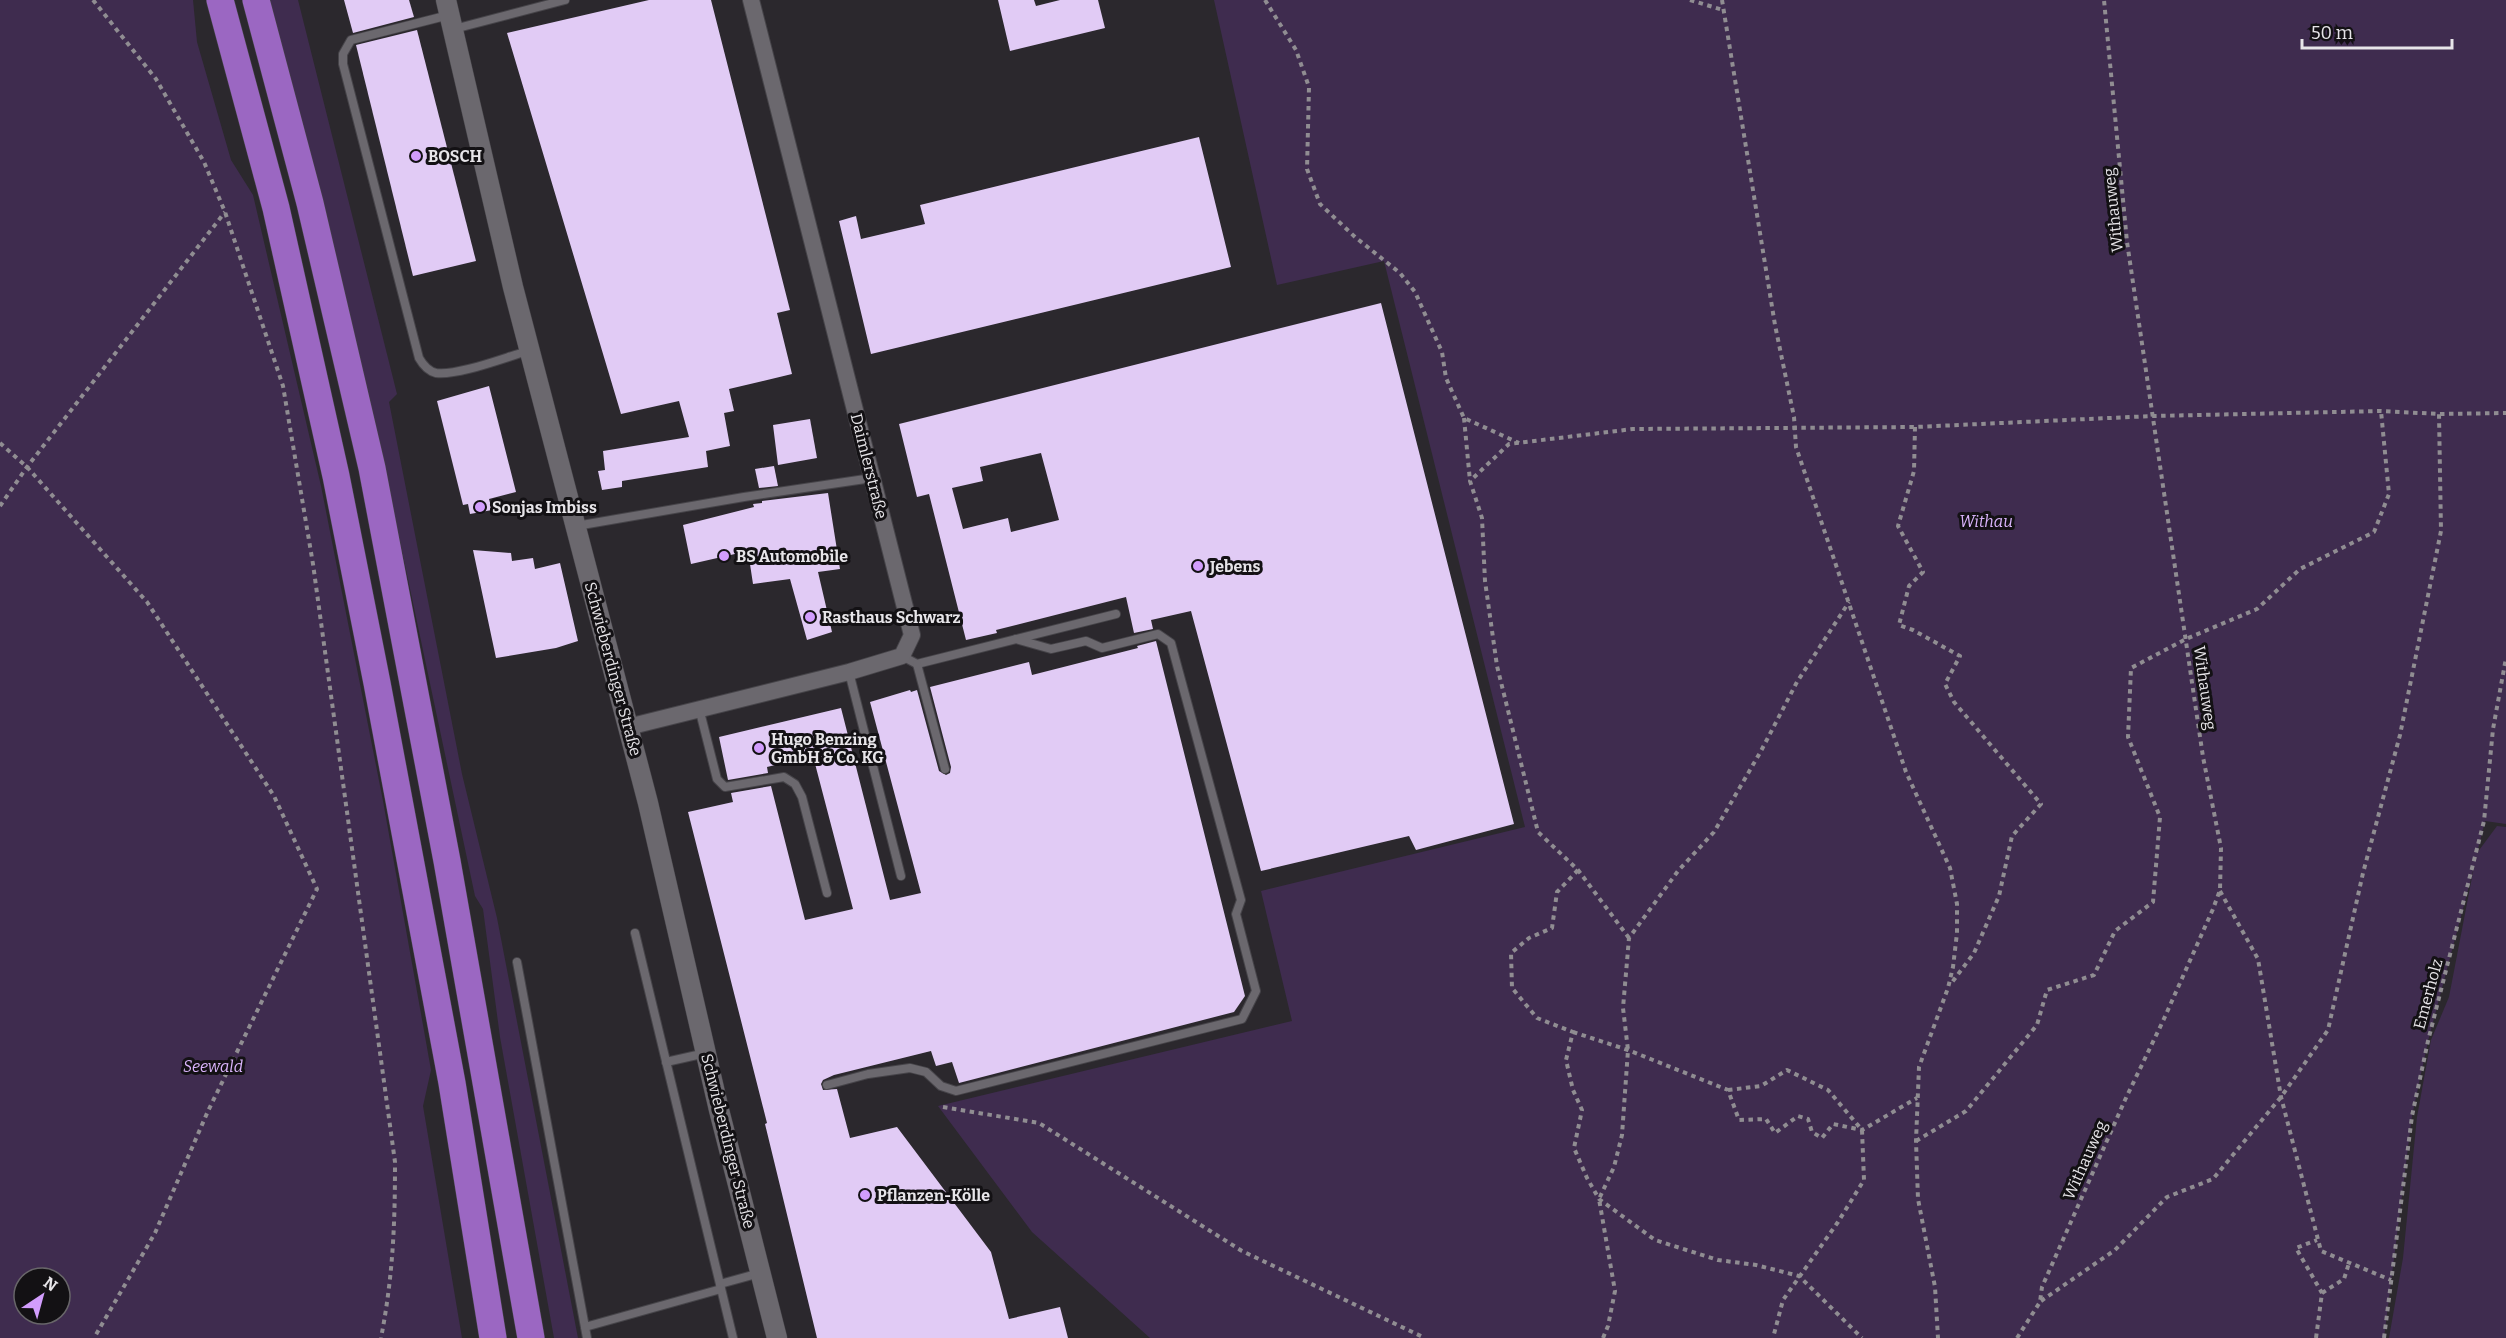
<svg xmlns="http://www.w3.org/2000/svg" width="2506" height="1338" viewBox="0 0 2506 1338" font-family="Bitter,serif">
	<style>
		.green { fill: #3f2c4f; fill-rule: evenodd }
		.building { fill: #e1cbf5; fill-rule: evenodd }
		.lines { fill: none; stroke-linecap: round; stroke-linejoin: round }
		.service-casing { stroke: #464449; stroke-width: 10 }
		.minor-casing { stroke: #464449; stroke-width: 18 }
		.tertiary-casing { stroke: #464449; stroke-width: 21 }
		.trunk-casing { stroke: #464449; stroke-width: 28 }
		.path { stroke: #908d92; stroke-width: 4; stroke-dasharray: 4.5 4.5; stroke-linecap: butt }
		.service { stroke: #6b686e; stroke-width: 8 }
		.minor { stroke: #6b686e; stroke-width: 16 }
		.tertiary { stroke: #6b686e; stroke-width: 20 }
		.trunk { stroke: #9b67c2; stroke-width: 27 }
		.poi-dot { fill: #d29dfd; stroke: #131114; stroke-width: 2 }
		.labels { text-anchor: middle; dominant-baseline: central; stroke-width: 6; stroke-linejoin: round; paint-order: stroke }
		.poi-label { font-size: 16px; font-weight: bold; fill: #e7e5e9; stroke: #131114; text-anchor: start }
		.street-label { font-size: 16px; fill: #e7e5e9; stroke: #131114 }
		.park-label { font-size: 16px; font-style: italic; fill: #dab4fc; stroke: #131114 }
	</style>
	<rect width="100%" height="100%" fill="#2b282d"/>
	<g class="green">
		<path d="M0,0H193L197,42L231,160L253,195L321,486L383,801L431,1070L423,1106L462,1338H0ZM24,1278H60V1314H24Z"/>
		<polygon points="270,0 298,0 397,394 389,402 462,774 497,918 578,1338 554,1338 500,1037 483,909 475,896 369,395"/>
		<polygon points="1214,0 2506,0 2506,824 2485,821 2477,853 2497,826 2506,827 2506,1338 2389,1338 2403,1258 2417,1117 2431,1040 2449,997 2474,867 2428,1041 2412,1116 2384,1338 1150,1338 1032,1232 938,1106 1292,1021 1261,891 1525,827 1384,261 1277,285"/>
	</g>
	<g class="building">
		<polygon points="344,0 409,0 414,17 353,33"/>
		<polygon points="649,0 711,0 790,310 777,313 792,374 729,389 734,411 724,413 730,446 706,451 708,467 622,481 622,487 602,490 598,471 605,470 603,451 689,437 679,401 621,414 507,33"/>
		<polygon points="998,0 1034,0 1036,6 1060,0 1098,0 1105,28 1010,51"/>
		<polygon points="417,30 476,261 413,276 356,45"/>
		<polygon points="1199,137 1231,267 871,354 839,221 856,216 861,239 925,224 920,205"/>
		<path d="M1381,303L1514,824L1416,850L1409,836L1261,871L1191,611L1151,620L1153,629L1134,633L1126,597L996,630L997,633L966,640L929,494L917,497L899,424ZM1041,453L1059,520L1011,532L1008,518L963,529L952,488L983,481L980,467Z"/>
		<polygon points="489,386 516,492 489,499 492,510 470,514 468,504 463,505 437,401"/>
		<polygon points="810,419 817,458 778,465 773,425"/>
		<polygon points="774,466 778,486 759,488 755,469"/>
		<polygon points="828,493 840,569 818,572 832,632 807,640 790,579 753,584 748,551 691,564 683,525 754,507 753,504 762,503 762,501"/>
		<polygon points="473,550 511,553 512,561 533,558 535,569 560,563 578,641 556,648 496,658"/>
		<polygon points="1156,641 1245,996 1234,1012 959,1083 952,1062 936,1066 931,1051 834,1075 823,1080 821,1084 823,1090 837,1089 850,1138 897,1127 991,1252 1009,1319 1060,1307 1068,1338 817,1338 765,1124 767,1123 688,812 733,802 731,793 771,786 805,920 853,909 813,756 767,767 768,773 728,780 719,737 841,708 890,900 921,893 870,702 910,690 911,692 917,690 939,771 946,775 950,773 951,767 930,687 1029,662 1032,675 1138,648 1137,646"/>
	</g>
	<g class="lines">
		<defs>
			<g id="service">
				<path d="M449,15L351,40L343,54V64L419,358C423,365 428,371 436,373C458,376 506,357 528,351"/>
				<polyline points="454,29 565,0"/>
				<polyline points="576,526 744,497 872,478"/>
				<polyline points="902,656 917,664 1116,614"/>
				<polyline points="917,664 945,769"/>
				<polyline points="849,672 901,876"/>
				<polyline points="699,708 717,779 725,787 784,777 795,784 802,797 827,893"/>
				<polyline points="635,933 733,1338"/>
				<polyline points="517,962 587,1338"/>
				<polyline points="666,1062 706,1053"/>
				<polyline points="827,1085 868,1074 910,1068 926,1072 941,1086 956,1091 1242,1019 1256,991 1236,914 1241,900 1171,643 1158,634 1102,648 1086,641 1051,649 1016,639"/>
				<polyline points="720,1284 760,1273"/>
				<polyline points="585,1327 721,1289"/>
			</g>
			<polyline id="minor" points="628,727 849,672 902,656 912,635 751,0"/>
			<polyline id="tertiary" points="446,0 513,287 648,803 719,1110 777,1338"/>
			<g id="trunk">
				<polyline points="220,0 276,208 336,476 377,683 452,1083 493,1338"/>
				<polyline points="256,0 310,203 372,468 447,861 531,1338"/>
			</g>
		</defs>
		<use href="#service" class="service-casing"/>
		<use href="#minor" class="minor-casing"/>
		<use href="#tertiary" class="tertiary-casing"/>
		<use href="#trunk" class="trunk-casing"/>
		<g class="path">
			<path d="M93,0L156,79L204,162L225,212L283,386L313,564L395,1162C395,1225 393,1276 381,1338"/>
			<polyline points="1265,0 1296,50 1309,87 1307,169 1320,204 1355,237 1400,273 1415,292 1442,352 1446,378 1464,418 1519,443"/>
			<polyline points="1690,0 1723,10"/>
			<polyline points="1722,0 1775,325 1794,417 1796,447 1906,772 1950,868 1957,904 1957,933 1953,967 1948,988 1919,1067 1916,1141 1918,1199 1935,1287 1938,1338"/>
			<polyline points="1464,418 1470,481"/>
			<polyline points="1915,427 1914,471 1898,526 1923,572 1909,586 1899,625 1913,630 1960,656 1945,684 1954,702 2041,804 2012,836 1999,896 1974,953 1950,985"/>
			<polyline points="0,443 27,467 147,602 274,796 317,889 208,1111 155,1233 94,1338"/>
			<polyline points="0,506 27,467 225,212"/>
			<polyline points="1578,870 1557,892 1552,928 1529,938 1511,953 1512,988 1537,1018 1573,1032 1566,1060 1573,1090 1582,1110 1574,1148 1587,1178 1599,1199 1655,1240 1718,1260 1756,1265 1799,1276 1862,1338"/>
			<polyline points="2220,891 2258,959 2281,1097 2321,1251 2391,1280"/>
			<polyline points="1629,938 1578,870 1538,832 1497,666 1485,581 1482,518 1470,481 1509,444 1633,429 1915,427 2153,416 2381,411 2439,414 2506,413"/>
			<polyline points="1573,1032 1628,1050 1728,1090 1739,1120 1766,1119 1775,1133 1798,1116 1808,1119 1812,1132 1822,1138 1833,1124 1862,1130 1917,1098"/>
			<polyline points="1728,1090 1761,1086 1787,1070 1828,1090 1862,1130 1864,1180 1838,1222 1783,1300 1773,1338"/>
			<polyline points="943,1107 1039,1123 1242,1251 1425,1338"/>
			<polyline points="1916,1141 1966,1111 2037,1025 2047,990 2094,975 2115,931 2153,902 2160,817 2128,737 2131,668 2186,639 2257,609 2300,569 2374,532 2389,494 2381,411"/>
			<polyline points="2322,1293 2344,1279 2349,1263"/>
			<polyline points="2041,1301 2115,1250 2167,1197 2213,1179 2281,1097 2328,1030 2363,873 2400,735 2441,531 2439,414"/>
			<polyline points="1603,1338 1608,1326 1615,1291 1599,1199 1614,1167 1622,1135 1628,1050 1623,1008 1629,938 1678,871 1714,832 1761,751 1797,682 1849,602"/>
			<polyline points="2017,1338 2040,1302 2042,1287 2125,1100 2163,1021 2213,909 2220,890 2221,848 2203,757 2127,242 2104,0"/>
			<polyline points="2316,1338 2322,1293 2296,1248 2317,1240"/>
			<polyline points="2384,1338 2412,1116 2428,1041 2484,821 2493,729 2506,658"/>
		</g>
		<use href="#service" class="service"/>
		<use href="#minor" class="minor"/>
		<use href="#tertiary" class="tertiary"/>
		<use href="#trunk" class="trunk"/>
	</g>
	<g class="poi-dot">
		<circle cx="416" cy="156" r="6"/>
		<circle cx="480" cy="507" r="6"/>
		<circle cx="724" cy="556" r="6"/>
		<circle cx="1198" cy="566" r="6"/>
		<circle cx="810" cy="617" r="6"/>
		<circle cx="759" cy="748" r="6"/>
		<circle cx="865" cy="1195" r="6"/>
	</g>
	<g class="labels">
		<g class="poi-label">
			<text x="428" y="156">BOSCH</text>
			<text x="492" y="507">Sonjas Imbiss</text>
			<text x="736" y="556">BS Automobile</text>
			<text x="1210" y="566">Jebens</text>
			<text x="822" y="617">Rasthaus Schwarz</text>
			<text x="771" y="739">Hugo Benzing<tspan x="771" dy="18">GmbH &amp; Co. KG</tspan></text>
			<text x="877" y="1195">Pflanzen-Kölle</text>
		</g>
		<g class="street-label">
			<text transform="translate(2113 210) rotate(-96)">Withauweg</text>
			<text transform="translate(869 466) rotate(76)">Daimlerstraße</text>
			<text transform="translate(613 669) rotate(75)">Schwieberdinger Straße</text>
			<text transform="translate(2205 688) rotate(82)">Withauweg</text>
			<text transform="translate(2428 994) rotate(-75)">Emerholz</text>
			<text transform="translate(728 1141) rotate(76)">Schwieberdinger Straße</text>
			<text transform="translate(2085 1160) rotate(-66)">Withauweg</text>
		</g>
		<g class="park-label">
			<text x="1986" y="521">Withau</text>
			<text x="213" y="1066">Seewald</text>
		</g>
	</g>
	<g transform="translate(42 1296) rotate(36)"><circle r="28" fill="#131114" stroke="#686669" stroke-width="1.5"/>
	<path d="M0-4.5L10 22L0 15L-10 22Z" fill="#d29dfd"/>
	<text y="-9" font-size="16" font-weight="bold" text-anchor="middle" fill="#e7e5e9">N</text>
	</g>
	<path d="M2302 39v9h150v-9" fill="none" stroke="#e7e5e9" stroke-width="3"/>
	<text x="2311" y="39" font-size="18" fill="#e7e5e9" stroke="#131114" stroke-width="4.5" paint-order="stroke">50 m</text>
</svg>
